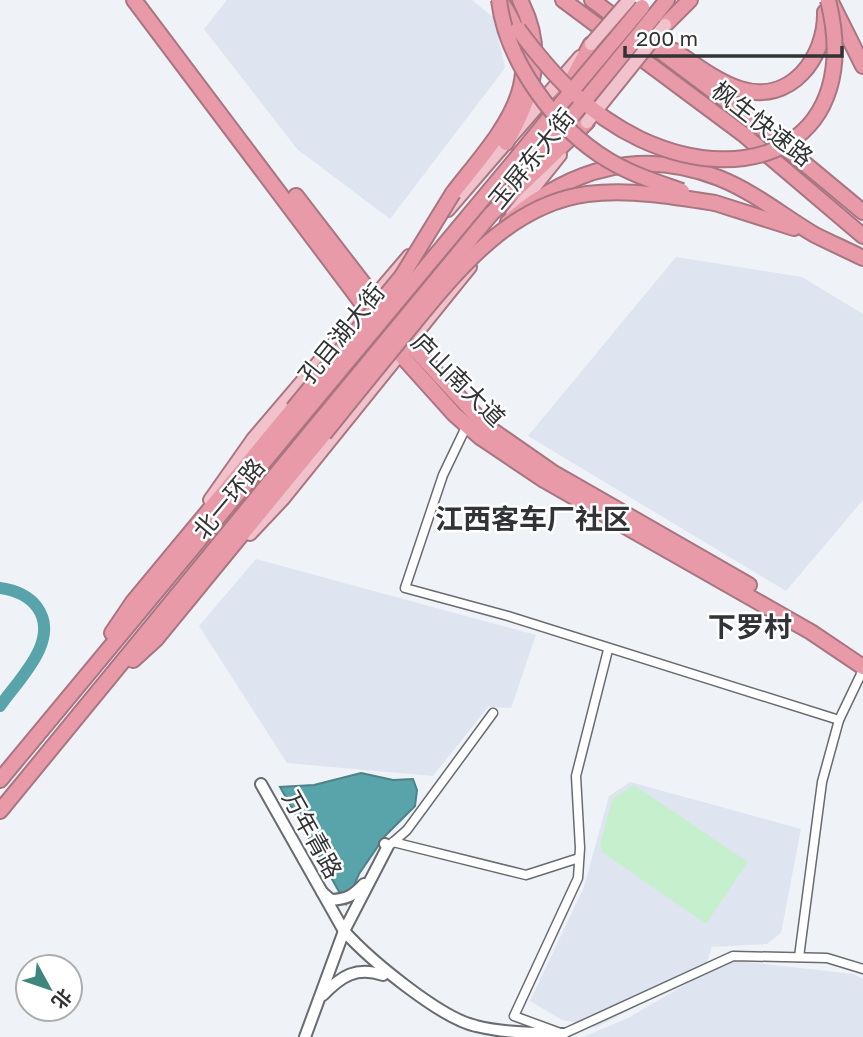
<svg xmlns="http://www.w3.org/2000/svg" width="863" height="1037" viewBox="0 0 863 1037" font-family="'Golos Text','Noto Sans SC',sans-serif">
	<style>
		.built { fill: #dee5f1 }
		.green { fill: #c6f0cd }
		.water { fill: #59a4aa; stroke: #4d8287; stroke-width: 2 }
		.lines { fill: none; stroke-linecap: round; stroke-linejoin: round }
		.river { stroke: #59a4aa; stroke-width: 12 }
		.street-casing { stroke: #686b6f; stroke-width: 11 }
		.secondary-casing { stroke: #686b6f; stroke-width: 14 }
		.primary-casing { stroke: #a87680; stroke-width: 16 }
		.highway-casing { stroke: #a87680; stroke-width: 18 }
		.street { stroke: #fff; stroke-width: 8 }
		.secondary { stroke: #fff; stroke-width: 10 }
		.primary { stroke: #f1c2cb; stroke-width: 12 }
		.highway { stroke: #e89aa8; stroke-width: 14 }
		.primary-bridge-casing { stroke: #a87680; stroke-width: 16; stroke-linecap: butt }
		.highway-bridge-casing { stroke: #a87680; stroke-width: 18; stroke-linecap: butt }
		.primary-bridge { stroke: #f1c2cb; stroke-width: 12 }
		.highway-bridge { stroke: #e89aa8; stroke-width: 14 }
		.labels { text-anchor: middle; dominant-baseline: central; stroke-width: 5; stroke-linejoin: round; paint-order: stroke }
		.street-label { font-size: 24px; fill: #323335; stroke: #fff }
		.quarter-label { font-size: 28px; font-weight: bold; fill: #313337; stroke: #fff }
	</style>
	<rect width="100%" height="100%" fill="#eff2f7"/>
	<g class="built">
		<polygon points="227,0 472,0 494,18 505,68 390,219 297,149 204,29"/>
		<polygon points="676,257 802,277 863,314 863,500 786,591 528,436"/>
		<polygon points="256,559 536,635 511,708 488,707 433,776 287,763 199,626"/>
		<polygon points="630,782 801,829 781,933 767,944 712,947 704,971 597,1027 562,1020 530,1001 584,887 609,796"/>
		<polygon points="727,960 854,974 863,979 863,1037 583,1037 628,1018"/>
	</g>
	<polygon class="green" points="634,785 748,862 706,924 602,852 600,844 613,798"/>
	<polygon class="water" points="361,773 393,780 413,779 417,790 415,806 385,836 359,874 346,904 280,787 314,785"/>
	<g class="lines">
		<path class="river" d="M0,588C14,590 28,595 37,607C61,640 19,679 0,706"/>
		<defs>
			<g id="street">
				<polyline points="467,425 443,475 405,588 508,616 839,720 863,670"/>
				<polyline points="608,650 576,776 580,848 578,878 514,1016 563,1034 733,956 827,958 863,969"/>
				<polyline points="393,842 526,875 579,858"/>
				<polyline points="391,844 407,830 493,713"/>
				<polyline points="799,957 822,782 839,720"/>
			</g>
			<g id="secondary">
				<path d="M261,784L344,931C369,959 440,1018 476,1026C504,1033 534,1033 563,1034L562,1037"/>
				<path d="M322,892L331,900C347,899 353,896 364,884"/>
				<path d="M323,995C341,976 357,966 383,975"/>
				<polyline points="305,1037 344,931 388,846 385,844"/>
			</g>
			<g id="primary">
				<polyline points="448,210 580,57"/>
				<polyline points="512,215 560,155"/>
				<polyline points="210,500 253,439 409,256"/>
				<polyline points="250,534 283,499 470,267"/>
			</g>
			<g id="highway">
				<polyline points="134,0 401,355 454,414 480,437 544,480 811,632 863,667"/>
				<polyline points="563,0 743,134 863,236"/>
				<polyline points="592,0 757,124 863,212"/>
				<polyline points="830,0 863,66"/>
				<polyline points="654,16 667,0"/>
				<polyline points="665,25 690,0"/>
				<path d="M675,51C696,65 716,81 740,89C791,105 826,57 825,12"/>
				<path d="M506,143C533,96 547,51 520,0"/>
				<polyline points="520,154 555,111 591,44"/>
				<polyline points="537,159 571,118"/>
				<path d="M453,193C502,130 555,80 500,0"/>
				<polyline points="296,196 410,344 486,426 552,472 749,585"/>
				<polyline points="715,203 794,228"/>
				<polyline points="491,214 587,122"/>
				<path d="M508,222C569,169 640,147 719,178C754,192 783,216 815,235C831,243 847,250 863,258"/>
				<polyline points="112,633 133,602 293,409"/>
				<polyline points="133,660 156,639 324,434"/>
				<polyline points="0,780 302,416"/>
				<polyline points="0,811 315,427"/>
			</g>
		</defs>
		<use href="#street" class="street-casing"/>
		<use href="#secondary" class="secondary-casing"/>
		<use href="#primary" class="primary-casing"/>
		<use href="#highway" class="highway-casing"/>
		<use href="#street" class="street"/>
		<use href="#secondary" class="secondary"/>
		<use href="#primary" class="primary"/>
		<use href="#highway" class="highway"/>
		<defs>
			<g id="primary-bridge">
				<polyline points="591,44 629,0"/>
				<polyline points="587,122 665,25"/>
			</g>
			<g id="highway-bridge">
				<path d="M499,0C506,61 556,129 608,160C631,174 656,182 682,191"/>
				<path d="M518,29C552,75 588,114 640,139C753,192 863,140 828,0"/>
				<polyline points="555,111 642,7"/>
				<polyline points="572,116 654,16"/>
				<polyline points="293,409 402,276 453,193"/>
				<polyline points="302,416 520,154"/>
				<polyline points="315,427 491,214"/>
				<path d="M324,434C351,400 378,367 405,334C453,276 506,205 587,194C630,189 672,196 715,203"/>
			</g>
		</defs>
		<use href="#primary-bridge" class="primary-bridge-casing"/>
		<use href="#highway-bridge" class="highway-bridge-casing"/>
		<use href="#primary-bridge" class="primary-bridge"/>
		<use href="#highway-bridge" class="highway-bridge"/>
	</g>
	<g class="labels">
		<g class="street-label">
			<text transform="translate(763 123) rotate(38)">枫生快速路</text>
			<text transform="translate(531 158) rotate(-51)">玉屏东大街</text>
			<text transform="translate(341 333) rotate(-51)">孔目湖大街</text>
			<text transform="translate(459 379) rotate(45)">庐山南大道</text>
			<text transform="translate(228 498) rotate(-50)">北一环路</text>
			<text transform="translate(313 834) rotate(61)">万年青路</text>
		</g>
		<g class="quarter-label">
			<text x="533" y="518">江西客车厂社区</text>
			<text x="750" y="626">下罗村</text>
		</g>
	</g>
	<g transform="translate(49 988) rotate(130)"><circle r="33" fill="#ffffff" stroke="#adadae" stroke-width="2"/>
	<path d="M0-5L12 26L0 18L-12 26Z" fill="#3f867f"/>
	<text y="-10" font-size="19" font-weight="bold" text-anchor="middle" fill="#323335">北</text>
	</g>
	<path d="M625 46v10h217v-10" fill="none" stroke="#323335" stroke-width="3.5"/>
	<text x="636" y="46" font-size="21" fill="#323335" stroke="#ffffff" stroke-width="5" paint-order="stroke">200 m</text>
</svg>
